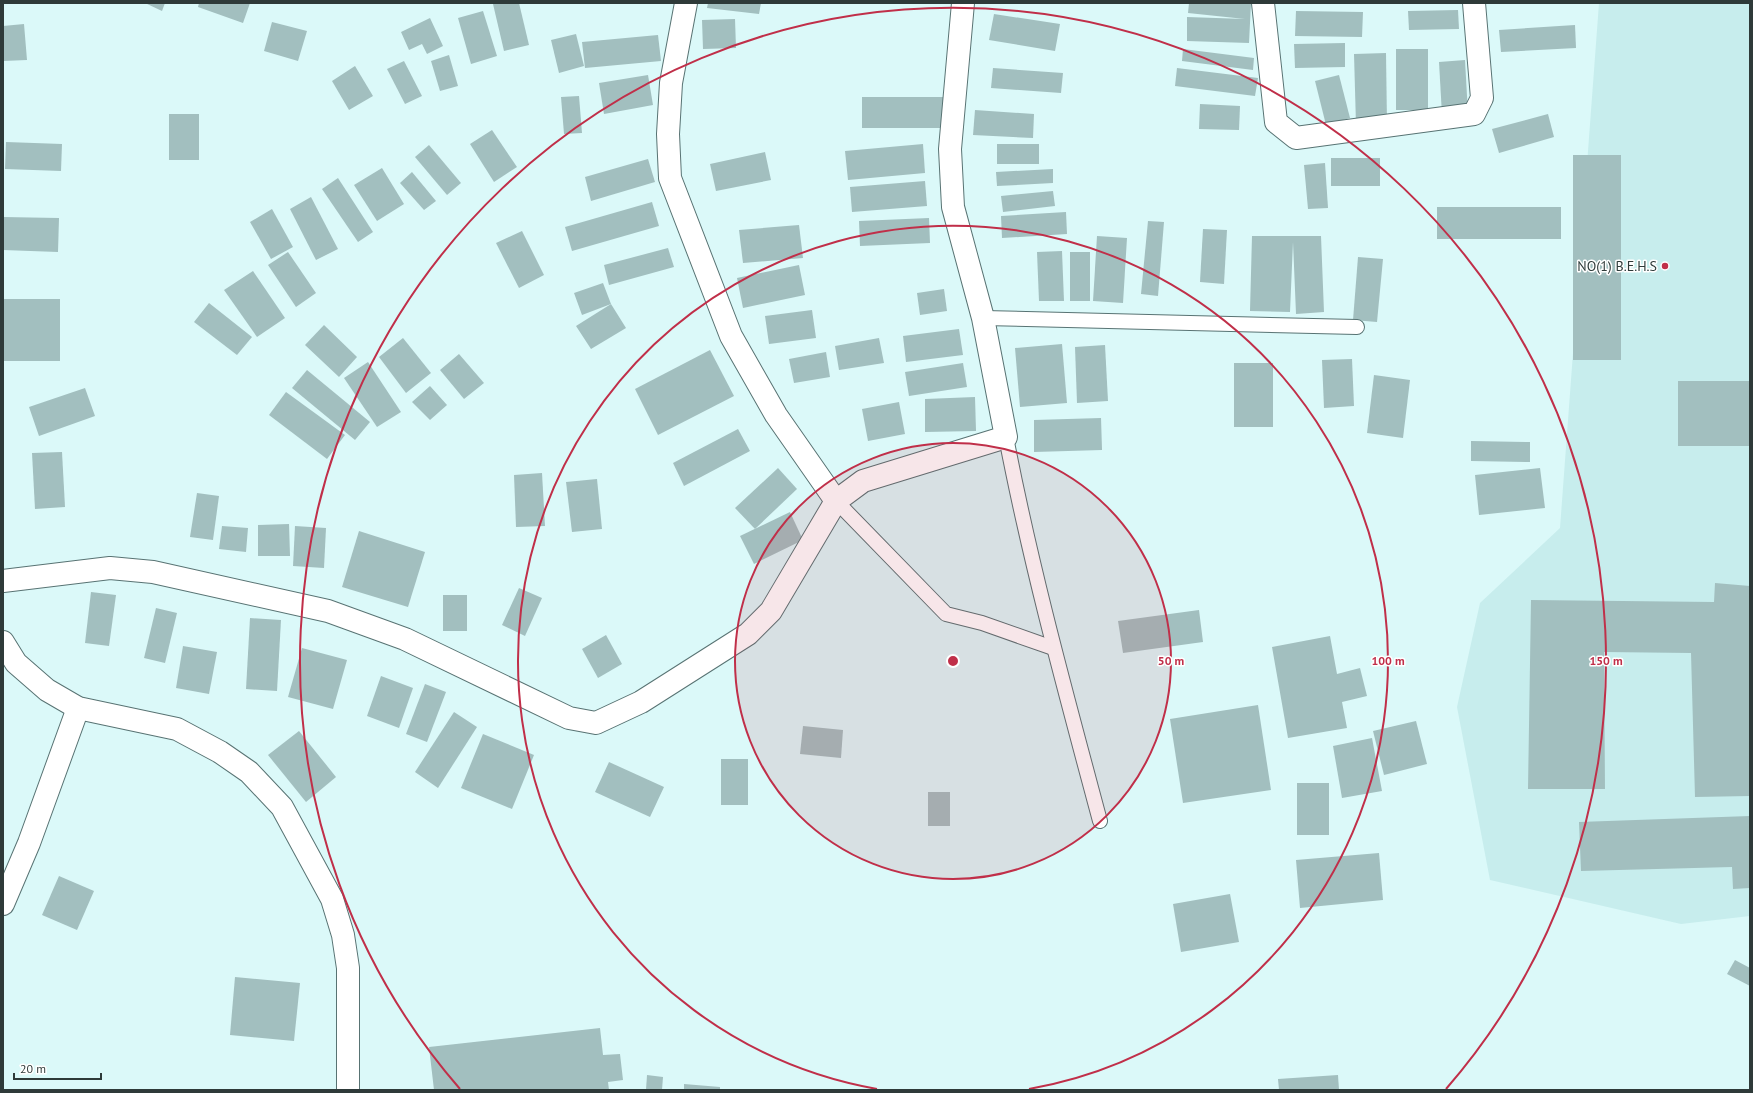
<svg xmlns="http://www.w3.org/2000/svg" width="1753" height="1093" viewBox="0 0 1753 1093" font-family="'PT Sans',sans-serif">
	<style>
		.built { fill: #c7eded }
		.building { fill: #a2bfbf }
		.lines { fill: none; stroke-linecap: round; stroke-linejoin: round }
		.lane-casing { stroke: #587373; stroke-width: 16 }
		.street-casing { stroke: #587373; stroke-width: 24 }
		.lane { stroke: #fff; stroke-width: 14 }
		.street { stroke: #fff; stroke-width: 22 }
		.ring { fill: none; stroke: #c02f49; stroke-width: 2 }
		.poi-dot { fill: #c02f49; stroke: #fff; stroke-width: 1.5 }
		.labels { text-anchor: middle; dominant-baseline: central; stroke-width: 3; stroke-linejoin: round; paint-order: stroke }
		.poi-label { font-size: 14px; fill: #2e3a39; stroke: #fff; text-anchor: end }
		.centre { fill: #c02f49; stroke: #fff; stroke-width: 2 }
		.ring-label { font-size: 12px; text-anchor: middle; font-weight: bold; fill: #c02f49; stroke: #fff; stroke-width: 3; stroke-linejoin: round; paint-order: stroke }
	</style>
	<rect width="100%" height="100%" fill="#dbf9f9"/>
	<polygon class="built" points="1599,3 1750,3 1750,916 1681,924 1490,880 1457,707 1480,603 1560,528"/>
	<g class="building">
		<polygon points="145,3 165,3 162,11"/>
		<polygon points="199,3 250,3 243,23 198,7"/>
		<polygon points="496,3 519,3 529,45 504,51 493,4"/>
		<polygon points="708,3 761,3 759,14 707,8"/>
		<polygon points="1189,3 1251,3 1249,43 1187,41 1187,17 1245,19 1188,13"/>
		<polygon points="1458,10 1459,29 1409,30 1408,11"/>
		<polygon points="483,11 497,56 471,64 458,18"/>
		<polygon points="1296,11 1363,12 1362,37 1295,36"/>
		<polygon points="994,14 1060,24 1055,51 989,40"/>
		<polygon points="430,18 443,46 427,54 422,44 409,50 401,32"/>
		<polygon points="735,19 736,48 703,49 702,20"/>
		<polygon points="272,22 307,31 298,61 264,51"/>
		<polygon points="24,24 27,60 3,61 3,26"/>
		<polygon points="1575,25 1576,48 1501,52 1499,30"/>
		<polygon points="576,34 584,66 559,73 551,40"/>
		<polygon points="658,35 661,61 585,68 582,42"/>
		<polygon points="1345,43 1345,67 1295,68 1294,44"/>
		<polygon points="1183,49 1254,58 1253,70 1182,61"/>
		<rect x="1396" y="49" width="32" height="61"/>
		<polygon points="1386,53 1387,124 1356,125 1354,54"/>
		<polygon points="449,55 458,86 440,91 431,61"/>
		<polygon points="1465,60 1468,114 1442,115 1439,62"/>
		<polygon points="404,61 422,96 405,104 387,69"/>
		<polygon points="355,66 373,96 349,110 332,81"/>
		<polygon points="993,68 1063,73 1061,93 991,88"/>
		<polygon points="1177,68 1258,78 1255,96 1175,86"/>
		<polygon points="648,75 653,105 604,114 599,83"/>
		<polygon points="1339,75 1350,118 1326,125 1315,81"/>
		<polygon points="579,96 582,133 564,134 561,97"/>
		<rect x="862" y="97" width="82" height="31"/>
		<polygon points="1200,104 1240,106 1239,130 1199,129"/>
		<polygon points="975,110 1034,114 1033,138 973,135"/>
		<rect x="169" y="114" width="30" height="46"/>
		<polygon points="1548,114 1554,137 1499,153 1492,129"/>
		<polygon points="492,130 517,167 494,182 470,144"/>
		<polygon points="6,142 62,144 61,171 5,169"/>
		<polygon points="923,144 925,173 848,180 845,151"/>
		<rect x="997" y="144" width="42" height="20"/>
		<polygon points="429,145 461,183 447,195 415,157"/>
		<polygon points="765,152 771,180 716,191 710,164"/>
		<rect x="1573" y="155" width="48" height="205"/>
		<rect x="1331" y="158" width="49" height="28"/>
		<polygon points="648,159 655,182 591,201 585,177"/>
		<polygon points="1325,163 1328,208 1308,209 1304,165"/>
		<polygon points="382,168 404,204 377,221 354,185"/>
		<polygon points="1053,169 1053,183 997,186 996,172"/>
		<polygon points="412,172 436,201 424,210 400,183"/>
		<polygon points="338,178 373,232 358,242 322,189"/>
		<polygon points="925,181 927,206 852,212 850,187"/>
		<polygon points="1053,191 1055,206 1003,212 1001,196"/>
		<polygon points="311,197 338,249 316,260 290,209"/>
		<polygon points="652,202 659,226 572,251 565,227"/>
		<rect x="1437" y="207" width="124" height="32"/>
		<polygon points="272,209 293,247 271,259 250,222"/>
		<polygon points="1066,212 1067,234 1002,238 1001,216"/>
		<polygon points="3,217 59,218 58,252 3,250"/>
		<polygon points="929,218 930,243 860,246 859,221"/>
		<polygon points="1148,221 1164,222 1158,296 1141,294"/>
		<polygon points="799,225 803,258 743,263 739,230"/>
		<polygon points="1203,229 1227,230 1224,284 1200,282"/>
		<polygon points="522,231 544,275 519,288 496,243"/>
		<polygon points="1097,236 1127,238 1123,303 1093,301"/>
		<polygon points="1252,236 1321,236 1324,312 1296,314 1293,242 1290,312 1250,311"/>
		<polygon points="668,248 674,267 609,285 604,265"/>
		<polygon points="1062,251 1064,301 1039,301 1037,252"/>
		<polygon points="288,252 316,293 296,307 268,265"/>
		<rect x="1070" y="252" width="20" height="49"/>
		<polygon points="1358,257 1383,259 1377,322 1353,320"/>
		<polygon points="799,265 805,295 743,308 737,278"/>
		<polygon points="253,271 285,318 257,337 224,290"/>
		<polygon points="603,283 611,304 626,328 591,349 576,326 611,304 582,315 574,293"/>
		<polygon points="944,289 947,311 920,315 917,293"/>
		<rect x="3" y="299" width="57" height="62"/>
		<polygon points="209,303 252,337 237,355 194,322"/>
		<polygon points="812,310 816,338 769,344 765,316"/>
		<polygon points="324,325 357,357 339,377 305,345"/>
		<polygon points="959,329 963,355 906,362 903,336"/>
		<polygon points="403,338 431,373 406,393 379,357"/>
		<polygon points="879,338 884,363 839,370 835,346"/>
		<polygon points="1062,344 1067,403 1020,407 1015,348"/>
		<polygon points="1105,345 1108,401 1077,403 1075,347"/>
		<polygon points="710,350 734,396 658,435 635,389"/>
		<polygon points="826,352 830,377 794,383 789,359"/>
		<polygon points="459,354 484,383 464,399 440,370"/>
		<polygon points="1352,359 1354,406 1324,408 1322,360"/>
		<polygon points="368,362 401,412 377,427 344,378"/>
		<polygon points="963,363 967,387 909,396 905,372"/>
		<rect x="1234" y="363" width="39" height="64"/>
		<polygon points="307,370 370,422 355,440 292,388"/>
		<polygon points="1374,375 1410,380 1403,438 1367,433"/>
		<rect x="1678" y="381" width="72" height="65"/>
		<polygon points="430,386 447,405 430,420 412,402"/>
		<polygon points="85,388 95,416 39,436 29,407"/>
		<polygon points="286,392 345,435 327,459 269,415"/>
		<polygon points="975,397 976,431 925,432 925,399"/>
		<polygon points="899,402 905,434 868,441 862,409"/>
		<polygon points="1101,418 1102,450 1034,452 1034,420"/>
		<polygon points="738,429 750,451 684,486 673,463"/>
		<polygon points="1471,441 1530,442 1530,462 1471,461"/>
		<polygon points="62,452 65,507 35,509 32,453"/>
		<polygon points="778,468 797,489 755,529 735,508"/>
		<polygon points="1540,468 1545,508 1479,515 1475,475"/>
		<polygon points="542,473 545,526 516,527 514,475"/>
		<polygon points="597,479 602,529 572,532 566,482"/>
		<polygon points="197,493 219,496 213,540 190,537"/>
		<polygon points="790,512 803,540 754,564 740,536"/>
		<polygon points="289,524 290,556 258,556 258,525"/>
		<polygon points="222,526 248,528 246,552 219,549"/>
		<polygon points="295,526 326,528 324,568 293,566"/>
		<polygon points="359,531 425,552 408,607 342,587"/>
		<polygon points="1715,583 1750,586 1750,796 1695,797 1691,653 1604,652 1605,789 1528,789 1531,600 1714,602"/>
		<polygon points="519,588 542,598 525,636 502,625"/>
		<polygon points="91,592 116,595 109,646 85,643"/>
		<rect x="443" y="595" width="24" height="36"/>
		<polygon points="156,608 177,613 165,663 144,658"/>
		<polygon points="1199,610 1203,642 1123,653 1118,621"/>
		<polygon points="250,618 281,620 277,691 246,689"/>
		<polygon points="606,635 622,664 598,678 582,649"/>
		<polygon points="1330,636 1337,674 1360,668 1367,696 1342,702 1347,728 1288,738 1272,647"/>
		<polygon points="183,646 217,652 209,694 176,688"/>
		<polygon points="302,648 347,660 333,709 288,697"/>
		<polygon points="381,676 413,688 399,728 367,716"/>
		<polygon points="425,684 446,692 427,742 406,734"/>
		<polygon points="1258,705 1271,790 1183,803 1170,719"/>
		<polygon points="454,712 477,727 438,788 415,772"/>
		<polygon points="1416,721 1427,764 1384,775 1373,731"/>
		<polygon points="803,726 843,730 841,758 800,754"/>
		<polygon points="299,731 336,777 306,802 268,755"/>
		<polygon points="483,734 534,755 512,809 461,788"/>
		<polygon points="1372,738 1382,791 1342,798 1333,746"/>
		<rect x="721" y="759" width="27" height="46"/>
		<polygon points="609,762 664,787 650,817 595,792"/>
		<rect x="1297" y="783" width="32" height="52"/>
		<rect x="928" y="792" width="22" height="34"/>
		<polygon points="1750,816 1750,888 1733,889 1732,867 1581,871 1579,822"/>
		<polygon points="1379,853 1383,900 1300,908 1296,860"/>
		<polygon points="59,876 94,891 77,930 42,915"/>
		<polygon points="1230,894 1239,942 1181,952 1173,904"/>
		<polygon points="1735,960 1750,968 1750,986 1727,974"/>
		<polygon points="235,977 300,983 294,1041 230,1035"/>
		<polygon points="600,1028 603,1055 620,1054 623,1080 608,1082 609,1090 434,1090 429,1047"/>
		<polygon points="647,1075 663,1077 662,1090 646,1090"/>
		<polygon points="1338,1075 1339,1090 1279,1090 1278,1079"/>
		<polygon points="684,1084 720,1087 720,1090 684,1090"/>
	</g>
	<g class="lines">
		<defs>
			<g id="lane">
				<polyline points="983,318 1357,327"/>
				<path d="M1006,437C1031,567 1066,694 1100,821"/>
				<polyline points="836,501 946,614 982,623 1053,648"/>
			</g>
			<g id="street">
				<polyline points="686,3 671,83 668,134 670,178 731,336 776,415 836,501"/>
				<polyline points="1263,3 1276,122 1296,138 1474,114 1482,98 1474,3"/>
				<polyline points="3,581 110,568 153,572 328,611 405,639 569,718 596,723 641,702 748,634 771,611 836,501 863,481 1006,437 983,318 953,207 950,149 963,3"/>
				<polyline points="3,642 16,663 47,690 78,708 177,729 220,752 249,772 282,807 332,899 343,935 348,968 348,1090"/>
				<polyline points="3,904 29,843 78,708"/>
			</g>
		</defs>
		<use href="#lane" class="lane-casing"/>
		<use href="#street" class="street-casing"/>
		<use href="#lane" class="lane"/>
		<use href="#street" class="street"/>
	</g>
	<circle cx="953" cy="661" r="218" fill="#c02f49" fill-opacity=".12"/>
	<g class="ring">
		<circle cx="953" cy="661" r="218"/>
		<path d="M877 1089A435 435 0 1 1 1029 1089"/>
		<path d="M460 1089A653 653 0 1 1 1446 1089"/>
	</g>
	<circle class="poi-dot" cx="1665" cy="266" r="4"/>
	<g class="labels">
		<g class="poi-label">
			<text x="1657" y="266">NO(1) B.E.H.S</text>
		</g>
	</g>
	<circle cx="953" cy="661" r="6" class="centre"/>
	<g class="ring-label">
		<text x="1171" y="665">50 m</text>
		<text x="1388" y="665">100 m</text>
		<text x="1606" y="665">150 m</text>
	</g>
	<rect width="1753" height="1093" fill="none" stroke="#2e3a39" stroke-width="8"/>
	<path d="M14 1073v6h87v-6" fill="none" stroke="#2e3a39" stroke-width="2"/>
	<text x="20" y="1073" font-size="12" fill="#2e3a39" stroke="#ffffff" stroke-width="3" paint-order="stroke">20 m</text>
</svg>
